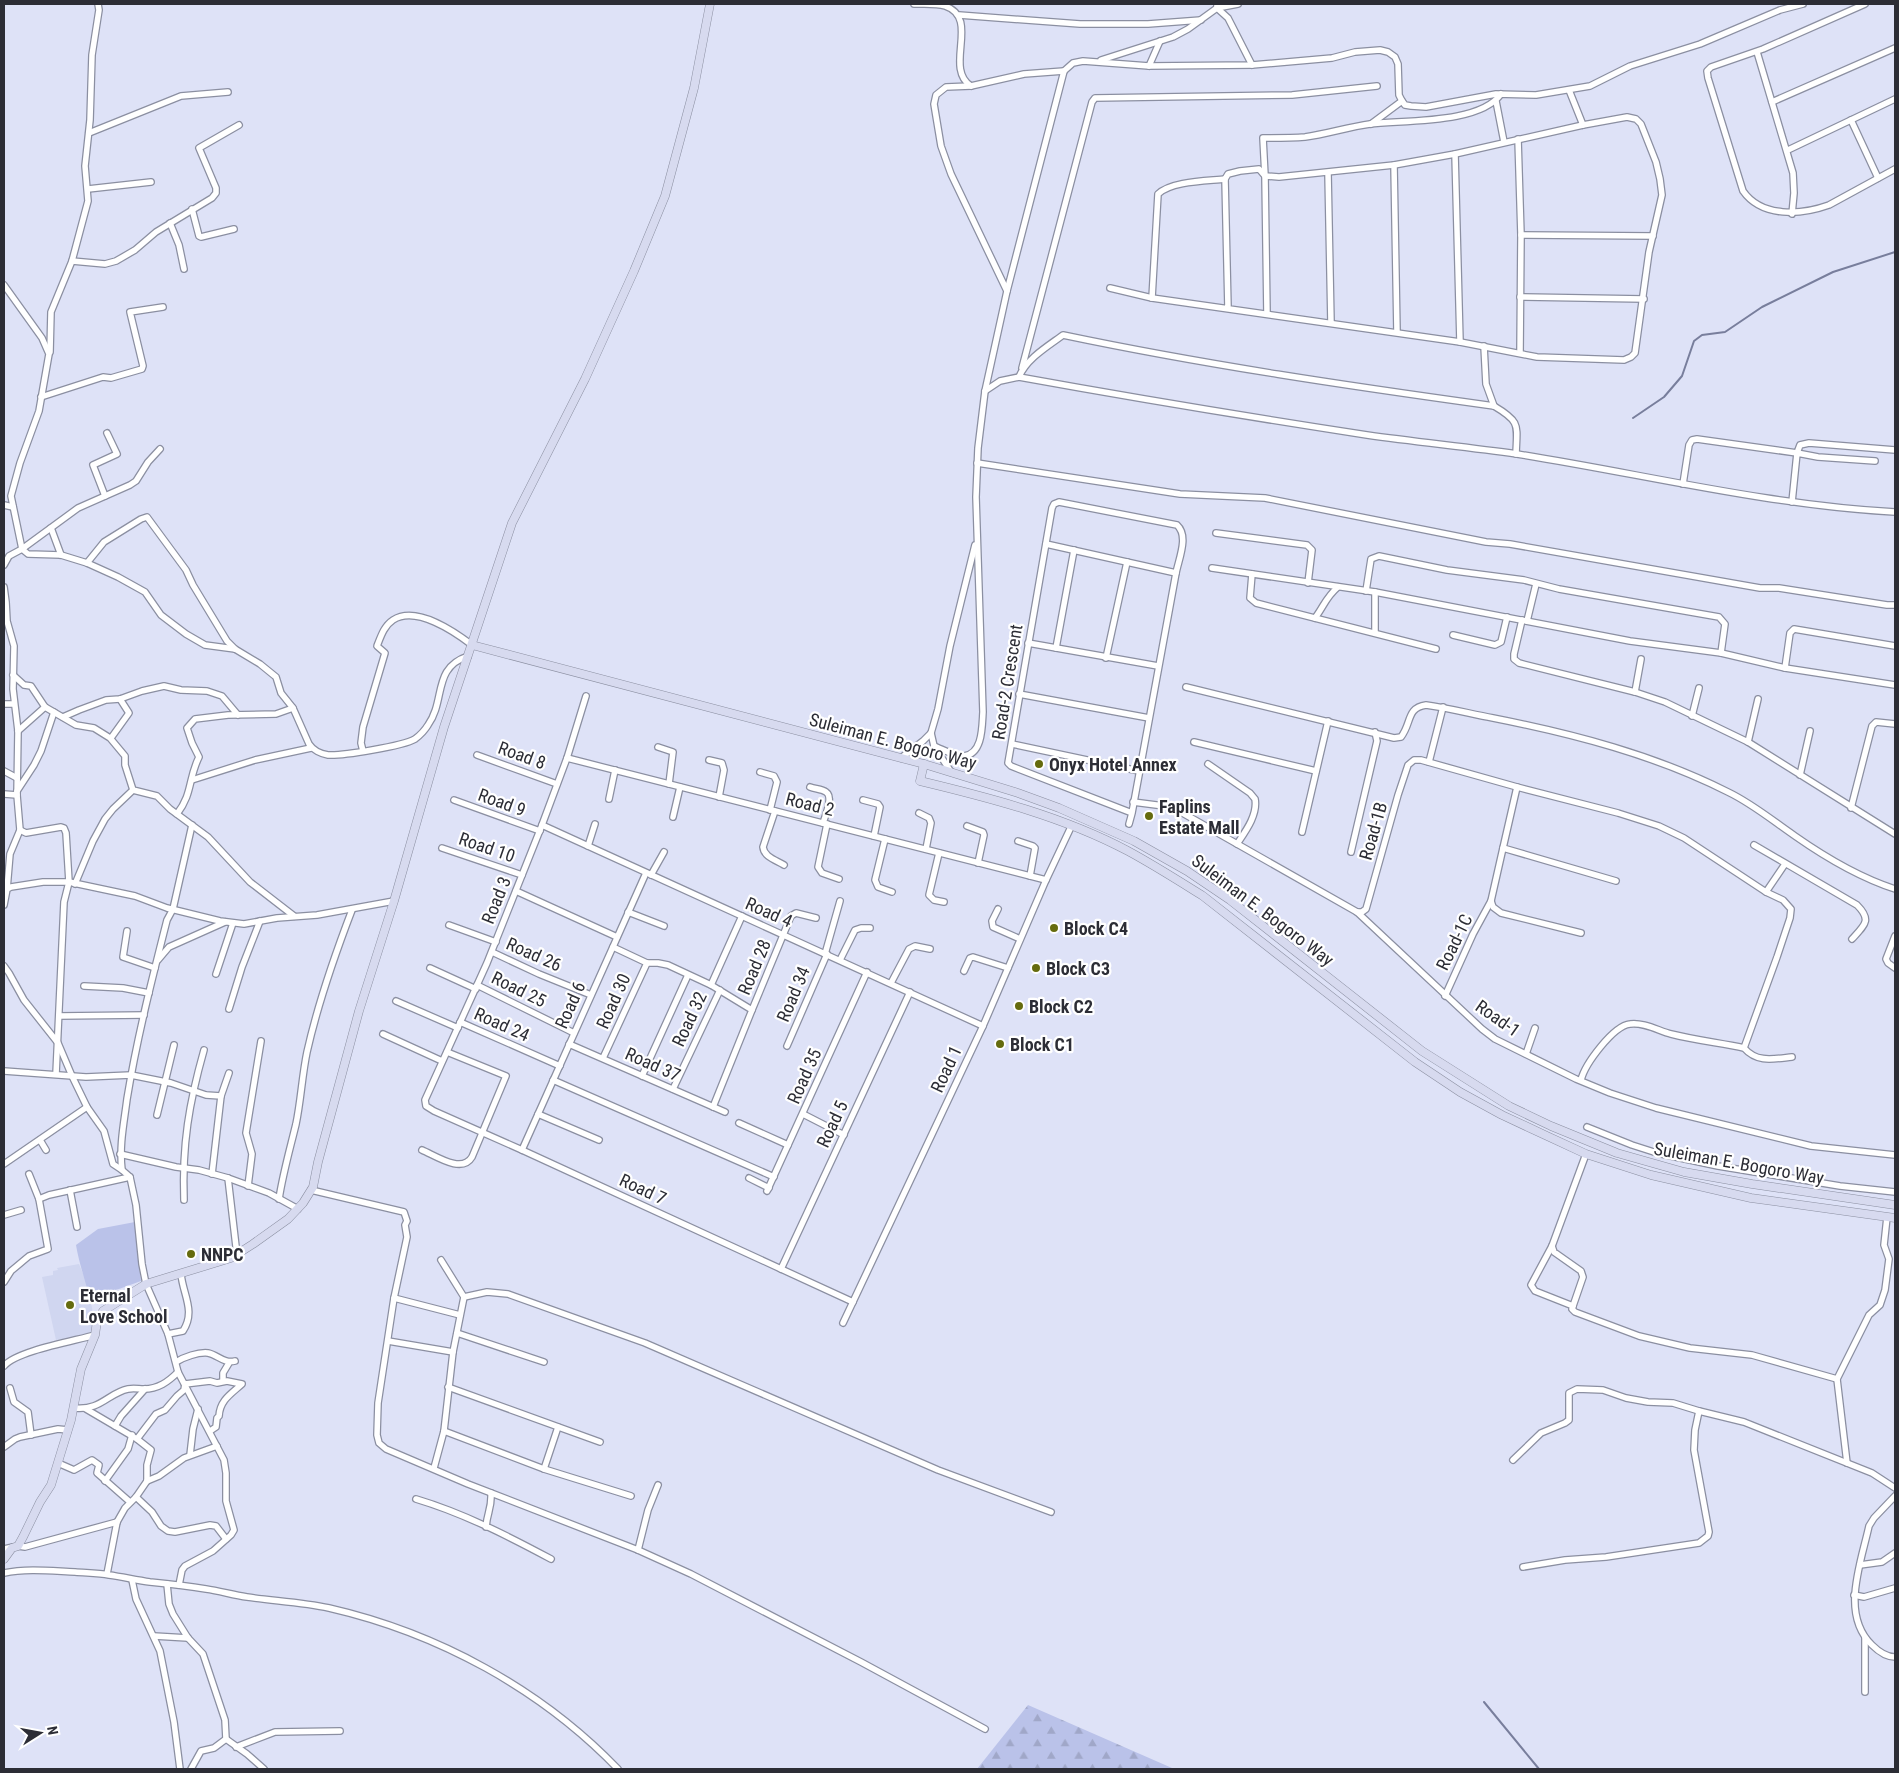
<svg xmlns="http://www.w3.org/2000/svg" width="1899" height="1773" viewBox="0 0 1899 1773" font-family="'Roboto Condensed',sans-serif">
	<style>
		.built { fill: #d0d6f0 }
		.forest { fill: url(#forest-firs) }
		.garden { fill: #bac2e9 }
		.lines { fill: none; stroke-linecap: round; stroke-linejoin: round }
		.stream { stroke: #787e9c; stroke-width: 2 }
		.street-casing { stroke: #8b8fa1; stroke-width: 8 }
		.secondary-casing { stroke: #8b8fa1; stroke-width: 9 }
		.street { stroke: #fff; stroke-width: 5.5 }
		.secondary { stroke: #d7daef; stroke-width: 8 }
		.poi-dot { fill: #656b0e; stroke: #fff; stroke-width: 2 }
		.labels { text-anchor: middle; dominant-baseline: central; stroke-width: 4.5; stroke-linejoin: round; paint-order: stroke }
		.street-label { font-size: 18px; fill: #2c2d35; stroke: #fff }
		.poi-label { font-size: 18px; font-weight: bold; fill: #2c2d35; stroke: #fff; text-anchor: start }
	</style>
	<defs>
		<pattern id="forest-firs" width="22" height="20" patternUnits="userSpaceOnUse" patternTransform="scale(1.25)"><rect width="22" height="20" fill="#bac2e9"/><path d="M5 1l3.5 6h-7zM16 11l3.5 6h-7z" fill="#a0a7c8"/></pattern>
	</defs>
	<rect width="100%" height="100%" fill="#dee2f7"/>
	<polygon class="built" points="79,1264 87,1283 93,1313 92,1332 62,1341 61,1339 56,1340 42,1277 53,1275 53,1271 58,1270 57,1268"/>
	<polygon class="forest" points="1028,1705 1172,1768 1174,1769 977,1769"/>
	<path class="garden" d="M135,1222L141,1281L119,1289L89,1296C85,1279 79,1263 76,1245L98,1229Z"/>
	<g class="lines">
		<g class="stream">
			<polyline points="1633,418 1664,397 1682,376 1694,341 1702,335 1725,332 1762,307 1833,272 1895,252"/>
			<polyline points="1484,1702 1539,1769"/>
		</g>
		<defs>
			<g id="street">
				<path d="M914,4C924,4 936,3 945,6C981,18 943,68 971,86"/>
				<polyline points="1217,4 1217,8 1228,18 1252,65"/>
				<path d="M1865,4L1763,49L1711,67L1707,71L1708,78L1743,191C1762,218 1801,215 1829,205L1895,169"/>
				<polyline points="959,15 1080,24 1148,24 1201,20"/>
				<polyline points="1757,52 1793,173 1794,193 1792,214"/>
				<polyline points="1101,60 1173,37 1188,29 1217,8 1238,4"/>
				<polyline points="1149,66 1160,41"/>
				<polyline points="1569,90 1583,125"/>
				<polyline points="1496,101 1504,142"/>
				<polyline points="1772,102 1895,48"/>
				<polyline points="1851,120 1878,178"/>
				<polyline points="1371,124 1402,101"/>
				<polyline points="89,133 181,96 228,92"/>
				<polyline points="1518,139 1521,235 1520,353"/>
				<polyline points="1788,150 1895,99"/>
				<polyline points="1455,154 1460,342"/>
				<polyline points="1394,165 1397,332"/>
				<polyline points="1328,173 1331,323"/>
				<polyline points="88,189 151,182"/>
				<polyline points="192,209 199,236 201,237 234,229"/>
				<polyline points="170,223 179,245 184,269"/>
				<polyline points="1521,235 1653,236"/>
				<polyline points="72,261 105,264 116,261 135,250 156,232 212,198 216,193 216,188 199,148 239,125"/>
				<path d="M4,285L42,338L49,354L39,411L20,463L11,496L22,549L28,554L61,555L87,563L118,577L145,592L161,615L186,634L205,645L235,649L260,664L276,677L281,693L293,708L309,744C313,750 321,754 328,755C342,756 403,746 415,739C419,736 425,730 428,725C446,700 432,668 468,656"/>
				<polyline points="1110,288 1152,298 1460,342 1537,357 1624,360 1631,357 1635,353 1649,252 1662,195 1660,179 1656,162 1641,124 1636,119 1627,117 1583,125 1455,154 1394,165 1279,177 1265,176 1259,169 1240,171 1228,174 1225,179 1228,308"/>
				<polyline points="1007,291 1064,71 1073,63 1083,61 1149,66 1252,65 1332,58 1355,52 1380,50 1388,52 1395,57 1398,64 1399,95 1402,101 1405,105 1411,106 1426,107 1496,94 1536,95 1590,86 1630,66 1700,44 1780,10 1803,4"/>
				<polyline points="1520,297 1644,299"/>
				<path d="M1152,298L1158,194C1171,181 1207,181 1225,179"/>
				<path d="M1267,314L1265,176L1263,138C1277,138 1291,138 1305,137C1327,134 1348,127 1370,124C1404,120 1480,124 1501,94"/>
				<polyline points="1484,346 1486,384 1494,406"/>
				<polyline points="50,352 51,312 72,261 88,201 85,166 90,120 92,55 99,10 98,4"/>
				<polyline points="1022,368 1092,102 1095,98 1292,95 1377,86"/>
				<path d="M1019,377C1135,398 1250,417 1367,435C1417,442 1467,447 1517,454C1643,474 1767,505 1895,512"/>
				<path d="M985,391L1000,381L1019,377C1026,359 1048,346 1063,335C1206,365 1350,386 1494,406C1521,422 1517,425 1516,454"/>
				<polyline points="41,397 103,377 111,378 142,369 143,366 130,312 163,307"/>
				<polyline points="977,463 1180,494 1265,498 1486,542 1510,544 1760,588 1779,588 1887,605 1895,605"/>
				<polyline points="1683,484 1689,445 1692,440 1697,439 1797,453 1800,445 1809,443 1895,450"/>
				<polyline points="105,496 93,465 117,454 107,433"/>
				<polyline points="1792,502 1797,453 1818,457 1875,461"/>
				<polyline points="4,505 13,507"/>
				<polyline points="51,528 61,555"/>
				<polyline points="1216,533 1307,545 1312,550 1308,583"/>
				<polyline points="1046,544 1176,573"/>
				<polyline points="87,563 104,542 141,519 147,517 186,570 193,585 227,641 235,649"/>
				<polyline points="4,565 9,556 22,549 78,508 130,485 136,481 148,462 160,449"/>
				<polyline points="1212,568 1375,592 1630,641 1721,653 1785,668 1895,685"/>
				<polyline points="1252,574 1250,598 1256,603 1436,649"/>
				<polyline points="4,587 6,602 7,621 14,646 13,689 18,731 17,795 20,830 10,854 7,889"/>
				<polyline points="1366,591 1371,559 1379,556 1447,570 1524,580 1559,589 1719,617 1725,624 1721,653"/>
				<polyline points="1375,592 1375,633"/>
				<path d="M1315,618C1324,606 1326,597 1338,587"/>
				<polyline points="1522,620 1514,654 1514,659 1519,663 1635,692 1665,702 1748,742 1895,834"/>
				<polyline points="1527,621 1536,584"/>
				<polyline points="1453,635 1495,645 1501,642 1507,617"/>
				<polyline points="1028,643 1158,666"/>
				<polyline points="1056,648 1074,550"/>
				<polyline points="1106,658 1127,562"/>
				<polyline points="1785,668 1790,633 1794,629 1895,646"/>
				<polyline points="13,675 24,685 31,686 45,707 76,725 94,728 110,738 125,756 125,765 133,790 157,796 170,809 208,837 250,882 294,916"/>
				<path d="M1186,687L1394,738L1401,737C1412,723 1406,708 1426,705C1449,708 1471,714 1493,718C1574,734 1655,755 1728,792C1753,804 1773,821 1795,836C1825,857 1861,878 1895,889"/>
				<polyline points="1635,692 1641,659"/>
				<polyline points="1019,694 1149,718"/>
				<polyline points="586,696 567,758 542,825 487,963 425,1100 426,1106 434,1111 522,1150 853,1302"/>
				<polyline points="4,704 14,704"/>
				<polyline points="1692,716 1699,688"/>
				<polyline points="63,717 79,710 106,700 120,699 142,691 164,686 181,690 207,691 222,696 238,715"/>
				<polyline points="18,731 45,707"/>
				<polyline points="111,738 129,713 120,699"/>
				<polyline points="1194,742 1316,771"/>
				<polyline points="1748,742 1758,699"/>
				<polyline points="1012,744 1139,771"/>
				<path d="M934,746C942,749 956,757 964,756C983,754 982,726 983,712L976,497L978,448L985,391L1007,291L951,174L941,146L934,104L936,95L946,87L971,86L1024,74L1064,71"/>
				<polyline points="658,747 673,752 669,784"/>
				<path d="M363,751L361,743L363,727L385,653L377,646C381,636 384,626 393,620C416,605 455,632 472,645"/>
				<polyline points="477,755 557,784"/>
				<polyline points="567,758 1046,880"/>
				<polyline points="901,758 923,741 931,733"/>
				<polyline points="709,760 722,763 724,770 719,797"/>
				<polyline points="1429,762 1443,707"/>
				<path d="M1208,764L1250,793L1255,799C1258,815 1245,832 1237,844"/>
				<polyline points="4,771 17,778"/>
				<polyline points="760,772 774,776 777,782 770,810"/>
				<polyline points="951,772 934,746 931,733 938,709 950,646 975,545"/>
				<polyline points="1800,775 1810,731"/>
				<polyline points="192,780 255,760 311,748"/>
				<path d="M810,787C815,789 822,789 826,792C834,797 825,816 823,823"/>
				<polyline points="1517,787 1503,848 1616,881"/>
				<polyline points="17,791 34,765 41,751 54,712"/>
				<polyline points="4,794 17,795"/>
				<polyline points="609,799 615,770"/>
				<polyline points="454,800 540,831"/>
				<polyline points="863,800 878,804 880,807 874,836"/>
				<polyline points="1133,802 1172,807 1357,912 1482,1029 1495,1039 1576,1079 1610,1093 1656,1108 1811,1146 1895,1155"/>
				<polyline points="1851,808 1872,726 1876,722 1895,724"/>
				<path d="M775,811L763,847C764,857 776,860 784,865"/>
				<polyline points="919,813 929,818 931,823 926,849"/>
				<path d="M177,814C193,793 188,779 199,757L192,743L187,728L195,719L228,715L276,714L293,708"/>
				<polyline points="673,817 680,787"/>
				<polyline points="827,824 818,867 822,873 839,879"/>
				<path d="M1129,824L1132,813L1176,573C1179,558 1189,536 1177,525L1059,502L1054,504L1052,508L1008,763L1011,766L1132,813"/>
				<polyline points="542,825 983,1026"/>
				<polyline points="967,826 983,832 984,835 978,863"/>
				<polyline points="20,830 26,833 61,827 64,828 66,833 69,882 64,902 56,1074"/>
				<polyline points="1302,832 1328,721"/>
				<polyline points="885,839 875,880 878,887 892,892"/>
				<polyline points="1018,841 1033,846 1035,848 1030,876"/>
				<path d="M1754,845L1857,905C1872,920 1865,925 1852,939"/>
				<polyline points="588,846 595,824"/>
				<polyline points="442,848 522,875"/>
				<polyline points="1503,848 1491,901 1493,907 1501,913 1581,933"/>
				<polyline points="1351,852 1377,741 1375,732"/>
				<polyline points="939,853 929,895 934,900 944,902"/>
				<polyline points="651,875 664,852"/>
				<polyline points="75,884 93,841 105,819 113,809 133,790"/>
				<polyline points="516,891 617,937"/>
				<polyline points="1766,892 1785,864"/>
				<polyline points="4,905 7,889 11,887 43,882 69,882 135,896 167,908 220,921 244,924 277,918 317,915 394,901"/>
				<polyline points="998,909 992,921 993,927 1020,939"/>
				<polyline points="628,912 664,926"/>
				<polyline points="1357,912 1362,912 1366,909 1398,795 1408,765 1414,760 1421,760 1517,787 1618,813 1659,826 1684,838 1766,892 1783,900 1791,909 1790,918 1777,957 1744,1048"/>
				<polyline points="449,925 496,942"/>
				<polyline points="127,931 123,957 155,968"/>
				<polyline points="1895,936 1886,959 1888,963 1895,968"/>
				<polyline points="492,952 539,974 591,995"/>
				<polyline points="825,954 840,901"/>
				<polyline points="158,960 169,947 225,922"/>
				<polyline points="840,960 855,930 861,928 870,928"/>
				<polyline points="647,963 658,963 668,965 711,985 752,1010 713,1107"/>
				<polyline points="4,966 9,973 24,1000 58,1043 72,1076 87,1107 104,1131 113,1164 122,1170"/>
				<polyline points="430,968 476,989"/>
				<polyline points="964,971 970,958 973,957 1008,968"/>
				<polyline points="216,974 233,923"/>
				<polyline points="891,983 909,949 915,946 930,949"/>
				<polyline points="477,985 574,1033"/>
				<polyline points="711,985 742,916"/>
				<polyline points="84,986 123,988 149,993"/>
				<polyline points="1445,996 1473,934 1491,901"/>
				<polyline points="396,1001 458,1028"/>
				<polyline points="229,1009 242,967 260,921"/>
				<polyline points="752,1010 791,916 796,913 816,918"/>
				<polyline points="59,1016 144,1015"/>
				<polyline points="460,1022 560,1066"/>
				<polyline points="383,1034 442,1061"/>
				<polyline points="569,1044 725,1112"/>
				<polyline points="787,1046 827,954"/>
				<polyline points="1526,1054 1535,1028"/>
				<polyline points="603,1058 647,963 613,947"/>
				<polyline points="4,1071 86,1077 131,1075 171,1083 206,1095 221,1096"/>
				<polyline points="642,1076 688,975"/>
				<polyline points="553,1080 774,1177"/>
				<path d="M1581,1080C1585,1064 1613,1026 1630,1024C1644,1022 1659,1031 1671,1034C1695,1040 1720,1043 1744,1048C1757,1063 1773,1059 1792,1057"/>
				<polyline points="673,1089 720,990"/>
				<polyline points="538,1114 599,1140"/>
				<polyline points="803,1114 844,1135"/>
				<polyline points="157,1115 174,1045"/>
				<polyline points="739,1123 788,1145"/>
				<polyline points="1587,1127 1632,1145 1657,1153 1718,1166 1840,1186 1895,1192"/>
				<polyline points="40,1140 46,1150"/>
				<path d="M422,1150C436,1156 462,1174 472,1157L506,1076L447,1052"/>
				<polyline points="522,1150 646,873"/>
				<polyline points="120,1154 176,1167 199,1170 228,1178 269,1193 298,1209"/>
				<polyline points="4,1164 87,1107"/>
				<polyline points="212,1174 221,1096 229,1073"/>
				<polyline points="228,1178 237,1255"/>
				<polyline points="749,1178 769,1188"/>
				<polyline points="248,1186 252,1154 246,1133 261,1041"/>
				<polyline points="70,1190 77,1227"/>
				<polyline points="311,1190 404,1212 407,1221 405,1225 407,1237 394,1298 378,1403 377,1435 379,1443 386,1449 468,1484 638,1550 691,1574 861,1662 985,1729"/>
				<polyline points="767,1191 867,972"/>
				<polyline points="39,1199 49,1195 130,1177"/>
				<path d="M279,1199C283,1173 290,1149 296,1124C301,1100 302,1076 307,1052C318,1003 334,957 352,910"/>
				<path d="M184,1200C182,1145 189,1103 204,1050"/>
				<polyline points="4,1215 21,1210"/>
				<polyline points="1552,1246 1554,1252 1581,1271 1583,1277 1573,1306 1572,1309 1575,1312 1639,1336 1690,1348 1752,1355 1837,1379"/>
				<polyline points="781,1269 910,992"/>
				<polyline points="4,1282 11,1271 29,1256 48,1249 39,1199 29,1174"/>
				<polyline points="464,1297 487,1292 508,1294 645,1343 938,1470 1051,1512"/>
				<polyline points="394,1298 460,1315"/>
				<polyline points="1573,1306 1535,1291 1531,1285 1552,1246 1586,1154"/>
				<polyline points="843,1323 983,1026 1046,880 1071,827"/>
				<polyline points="457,1333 544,1362"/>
				<path d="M168,1334L146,1284L142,1264L136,1205L130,1177L122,1170C119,1146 124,1123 127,1099C137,1038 152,979 167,920L173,909L192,825"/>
				<polyline points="388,1341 453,1352"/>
				<path d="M176,1362C184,1357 198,1352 208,1353C218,1355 224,1364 235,1361"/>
				<path d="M4,1366C16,1351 74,1341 95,1335"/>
				<polyline points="223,1381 223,1373 229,1363"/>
				<polyline points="448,1387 600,1442"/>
				<polyline points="10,1388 14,1402 28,1412 31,1435"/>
				<path d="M74,1408C101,1411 108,1393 128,1389C133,1388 139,1389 144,1389C158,1389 168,1382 178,1372"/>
				<polyline points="86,1409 137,1439 151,1450 147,1465 147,1481 136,1497 125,1508 117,1522 107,1574"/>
				<polyline points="115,1426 121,1416 145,1389"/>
				<polyline points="444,1431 544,1469 631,1496"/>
				<path d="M137,1439L156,1414L165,1410L177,1396L184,1390L185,1384L210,1381L217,1383L227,1381L242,1384C231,1394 220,1400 219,1416L217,1418L216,1427L210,1431"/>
				<polyline points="4,1447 15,1439 20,1437 58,1429 68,1430"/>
				<polyline points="190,1455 193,1429 198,1409"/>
				<polyline points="1513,1460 1541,1433 1565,1423 1569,1420 1569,1393 1577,1389 1603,1390 1626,1398 1648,1402 1673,1403 1699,1411 1744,1422 1872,1473 1895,1488"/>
				<polyline points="58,1463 74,1470 92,1460 99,1465 97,1473 130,1502"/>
				<polyline points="1847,1463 1837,1379 1869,1315 1880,1305 1885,1290 1889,1259 1884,1245 1887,1217"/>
				<polyline points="434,1468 444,1431 453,1352 464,1297 441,1260"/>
				<polyline points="544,1469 558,1427"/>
				<polyline points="105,1481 128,1449 132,1435"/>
				<polyline points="147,1481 159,1476 184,1458 217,1446"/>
				<path d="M1895,1496L1874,1518L1869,1526C1861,1563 1840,1614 1872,1645C1878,1651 1886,1657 1895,1657"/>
				<polyline points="136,1497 152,1512 161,1526 168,1531 175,1532 210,1525 216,1526 226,1539"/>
				<path d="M416,1499C463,1513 508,1536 551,1559"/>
				<path d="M486,1527C487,1513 492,1508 491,1493"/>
				<polyline points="4,1549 18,1546 25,1547 117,1522"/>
				<polyline points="638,1550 648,1510 658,1485"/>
				<polyline points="1860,1565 1882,1562 1895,1553"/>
				<polyline points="1523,1567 1565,1560 1606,1557 1699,1543 1708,1536 1709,1532 1694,1450 1695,1430 1699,1411"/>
				<path d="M4,1573C27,1568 52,1571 75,1572C86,1573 98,1573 109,1575C123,1577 136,1580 150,1582C169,1584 187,1586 206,1589C220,1591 233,1595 247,1597C274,1601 302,1602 329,1608C438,1633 541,1689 618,1769"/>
				<polyline points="132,1580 136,1599 160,1651 174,1722 180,1769"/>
				<polyline points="167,1584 169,1604 173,1614 188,1638 203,1654 225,1720 226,1739 214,1748 201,1751 191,1769"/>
				<path d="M179,1585L182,1570L185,1566L213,1551L231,1535L234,1530L226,1501V1473L224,1460L178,1372L168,1334L183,1331C196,1311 183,1295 181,1274"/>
				<polyline points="1854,1595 1864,1597 1895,1588"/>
				<polyline points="154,1636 188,1638"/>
				<polyline points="1865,1692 1865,1638"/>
				<polyline points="226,1739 247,1754 264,1769"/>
				<polyline points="236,1747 275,1732 340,1731"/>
			</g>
			<g id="secondary">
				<polyline points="472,645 924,764 1018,793 1059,808 1134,841 1187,871 1230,900 1422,1051 1509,1106 1551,1126 1617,1153 1684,1172 1752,1184 1895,1205"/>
				<path d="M924,764L920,781C991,798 1064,817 1128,851C1154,865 1179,881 1203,896L1415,1062L1460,1092L1502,1115L1547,1136L1586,1154L1651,1175L1751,1198L1895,1218"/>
				<polyline points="4,1559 12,1548 18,1546 23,1537 40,1502 51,1485 71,1420 81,1369 95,1335 97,1321 103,1311 146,1284 231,1258 253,1244 288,1219 303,1203 313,1187 318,1162 359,1011 394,901 444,727 512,523 585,379 634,271 665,196 694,88 710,4"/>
			</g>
		</defs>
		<use href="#street" class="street-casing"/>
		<use href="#secondary" class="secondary-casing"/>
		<use href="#street" class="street"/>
		<use href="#secondary" class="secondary"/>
	</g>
	<g class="poi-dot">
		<circle cx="1039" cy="764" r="5"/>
		<circle cx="1149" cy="816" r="5"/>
		<circle cx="1054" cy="928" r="5"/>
		<circle cx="1036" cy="968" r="5"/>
		<circle cx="1019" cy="1006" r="5"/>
		<circle cx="1000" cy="1044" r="5"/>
		<circle cx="191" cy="1254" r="5"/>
		<circle cx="70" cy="1305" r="5"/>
	</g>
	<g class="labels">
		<g class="street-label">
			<text transform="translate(1007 682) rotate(-81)">Road-2 Crescent</text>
			<text transform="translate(893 741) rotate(15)">Suleiman E. Bogoro Way</text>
			<text transform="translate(522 755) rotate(20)">Road 8</text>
			<text transform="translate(502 802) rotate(20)">Road 9</text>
			<text transform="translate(810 804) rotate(14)">Road 2</text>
			<text transform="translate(1373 831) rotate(-74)">Road-1B</text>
			<text transform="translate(487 847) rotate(19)">Road 10</text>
			<text transform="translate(496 900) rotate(-68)">Road 3</text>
			<text transform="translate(1263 910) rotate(37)">Suleiman E. Bogoro Way</text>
			<text transform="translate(769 912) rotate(24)">Road 4</text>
			<text transform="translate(1454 942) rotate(-64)">Road-1C</text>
			<text transform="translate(534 954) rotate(24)">Road 26</text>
			<text transform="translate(754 967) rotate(-67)">Road 28</text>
			<text transform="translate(519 989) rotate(26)">Road 25</text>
			<text transform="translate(793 994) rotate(-67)">Road 34</text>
			<text transform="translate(613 1001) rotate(-66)">Road 30</text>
			<text transform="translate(570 1005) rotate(-66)">Road 6</text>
			<text transform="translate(1498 1018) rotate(35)">Road-1</text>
			<text transform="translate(689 1019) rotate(-65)">Road 32</text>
			<text transform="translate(502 1024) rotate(24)">Road 24</text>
			<text transform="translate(653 1064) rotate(24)">Road 37</text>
			<text transform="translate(946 1069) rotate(-65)">Road 1</text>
			<text transform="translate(804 1076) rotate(-66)">Road 35</text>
			<text transform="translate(832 1124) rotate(-65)">Road 5</text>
			<text transform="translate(1739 1163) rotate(10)">Suleiman E. Bogoro Way</text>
			<text transform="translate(643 1189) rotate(25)">Road 7</text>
		</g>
		<g class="poi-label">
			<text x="1049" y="764">Onyx Hotel Annex</text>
			<text x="1159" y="806">Faplins<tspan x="1159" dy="21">Estate Mall</tspan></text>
			<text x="1064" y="928">Block C4</text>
			<text x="1046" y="968">Block C3</text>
			<text x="1029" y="1006">Block C2</text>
			<text x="1010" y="1044">Block C1</text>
			<text x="201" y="1254">NNPC</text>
			<text x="80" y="1295">Eternal<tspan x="80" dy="21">Love School</tspan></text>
		</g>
	</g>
	<rect width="1899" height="1773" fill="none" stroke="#2c2d35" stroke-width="10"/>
	<g transform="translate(40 1733) rotate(79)" stroke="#ffffff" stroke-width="4" paint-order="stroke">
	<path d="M0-4L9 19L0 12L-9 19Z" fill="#2c2d35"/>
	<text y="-8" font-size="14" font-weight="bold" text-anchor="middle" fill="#2c2d35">N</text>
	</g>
</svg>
